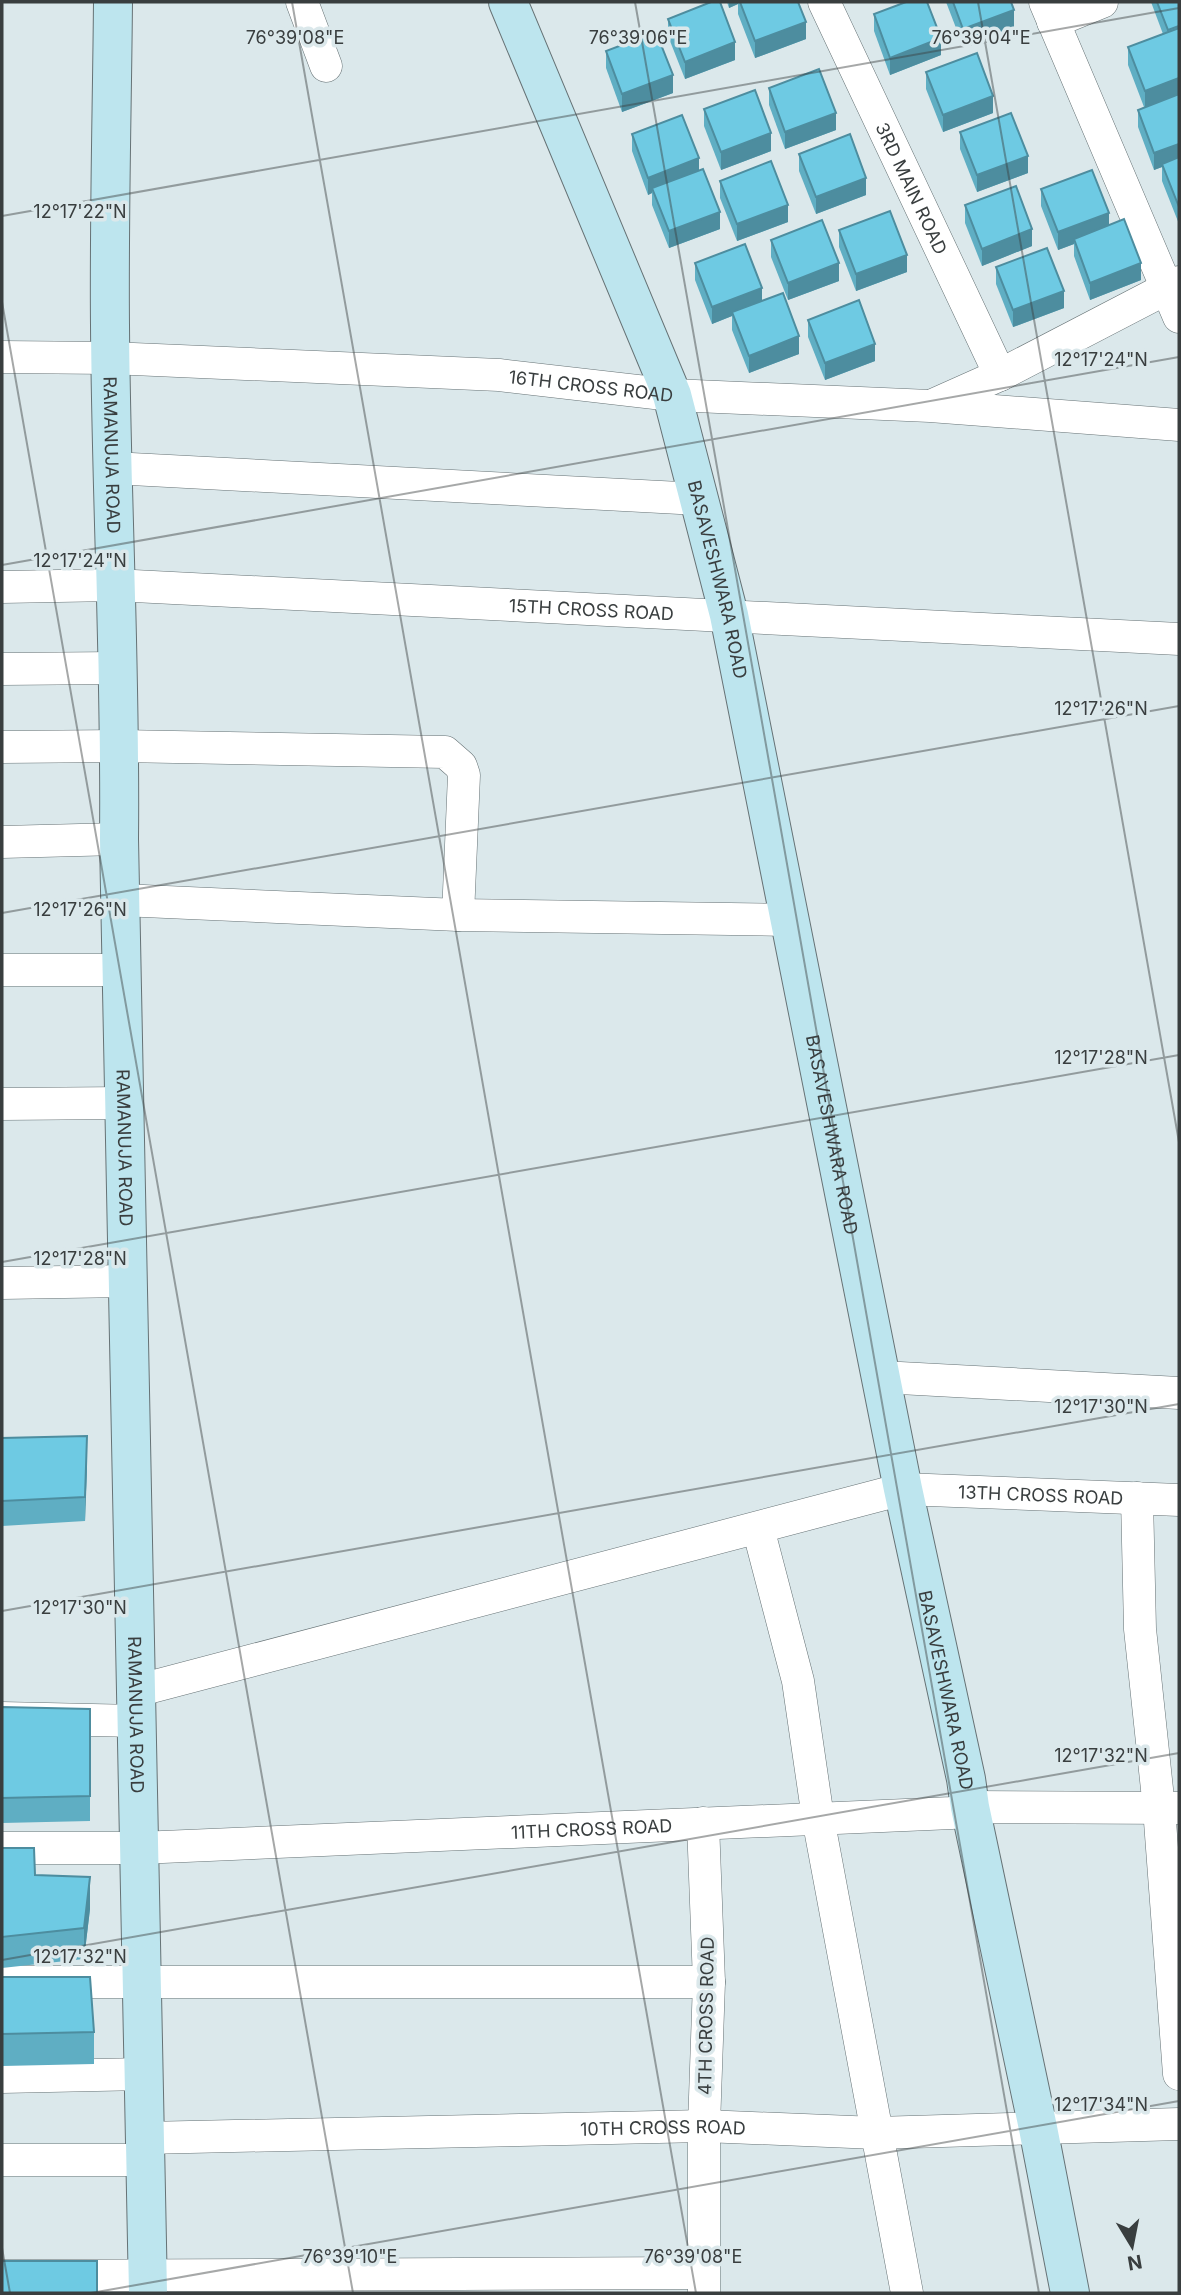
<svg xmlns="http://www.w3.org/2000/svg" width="1181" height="2295" viewBox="0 0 1181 2295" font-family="Inter,sans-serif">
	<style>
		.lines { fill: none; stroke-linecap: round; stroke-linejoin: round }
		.street-casing { stroke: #667275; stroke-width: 33 }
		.secondary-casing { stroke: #667275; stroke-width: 40 }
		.street { stroke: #fff; stroke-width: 32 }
		.secondary { stroke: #bde5ee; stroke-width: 38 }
		.wall { fill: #5faec3 }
		.shaded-wall { fill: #4d8d9f }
		.building { fill: #6ecae3; stroke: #4d8d9f; stroke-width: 2 }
		.ticks { fill: none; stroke: #393e3f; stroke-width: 2; stroke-opacity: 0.45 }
		.labels { text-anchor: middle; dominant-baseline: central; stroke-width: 7; stroke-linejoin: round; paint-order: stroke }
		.street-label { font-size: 18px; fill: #393e3f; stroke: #dbe8eb }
		.ticks-label { font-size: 18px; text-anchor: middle; fill: #393e3f; stroke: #dbe8eb; stroke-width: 7; stroke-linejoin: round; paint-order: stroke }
	</style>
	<rect width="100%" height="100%" fill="#dbe8eb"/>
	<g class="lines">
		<defs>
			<g id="street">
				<polyline points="302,2 326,66"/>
				<path id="s1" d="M824,2L1000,375"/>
				<polyline points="1045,2 1179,317"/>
				<polyline points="1053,22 1102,2"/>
				<path id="s2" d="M2,357L110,358L499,375L672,395L930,406L1179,425"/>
				<polyline points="935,404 1000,375 1179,282"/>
				<polyline points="112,468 699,499"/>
				<path id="s3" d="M2,587L114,585L1179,639"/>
				<polyline points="2,669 116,668"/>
				<polyline points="2,747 120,746 445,752 461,766 464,775 458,915"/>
				<polyline points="2,842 119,839"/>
				<polyline points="121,900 458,915 789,920"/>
				<polyline points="2,970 122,970"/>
				<polyline points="2,1104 125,1103"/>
				<polyline points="2,1283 128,1281"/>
				<polyline points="881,1377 1179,1393"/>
				<polyline points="1137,1498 1140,1629 1159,1808 1179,2074"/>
				<polyline points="758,1528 798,1681 818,1818 907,2293"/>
				<path id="s4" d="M136,1691L903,1489L1179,1500"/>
				<polyline points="2,1718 137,1721"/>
				<polyline points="703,1823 709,1982 704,2126 704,2292"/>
				<path id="s5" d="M2,1848H139L952,1813L970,1807L1179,1808"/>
				<polyline points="2,1982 709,1982"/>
				<polyline points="2,2077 144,2074"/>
				<path id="s6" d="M145,2138L704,2126L876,2133L1179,2124"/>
				<polyline points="2,2160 145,2160"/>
				<polyline points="2,2276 702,2273"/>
			</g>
			<g id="secondary">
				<path id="s7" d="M113,2C112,109 109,217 110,325C111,496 121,668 119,839L148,2293"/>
				<path id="s8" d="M508,2L672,395L729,615L903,1489L966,1779L970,1807L1038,2128L1070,2293"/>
			</g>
		</defs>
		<use href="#street" class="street-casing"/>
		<use href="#secondary" class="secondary-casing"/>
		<use href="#street" class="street"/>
		<use href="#secondary" class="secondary"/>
	</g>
	<g class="wall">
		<polygon points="727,2 798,2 806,39 755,58 738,14 738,4 729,8"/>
		<polygon points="946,2 1011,2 1014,27 963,46"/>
		<polygon points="1151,2 1179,2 1179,224 1162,181 1162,167 1154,170 1138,127 1138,110 1144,107 1128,65 1128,47 1163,34"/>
		<polygon points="874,14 941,55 890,75 874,31"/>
		<polygon points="668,19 735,60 685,79 668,36"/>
		<polygon points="606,51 673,93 622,112 606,68"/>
		<polygon points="926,72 993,113 943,132 926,89"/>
		<polygon points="769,88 836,130 785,149 769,105"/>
		<polygon points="704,109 771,151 721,170 704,126"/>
		<polygon points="960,132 1028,173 977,192 960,149"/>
		<polygon points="632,134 699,170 720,229 669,248 652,205 652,193 648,195 632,151"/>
		<polygon points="799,154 866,195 816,214 799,171"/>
		<polygon points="720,181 788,222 737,241 720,198"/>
		<polygon points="1041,189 1109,225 1141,280 1090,300 1074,256 1074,244 1058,250 1041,206"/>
		<polygon points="965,205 1032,246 982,266 965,223"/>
		<polygon points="839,230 907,272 856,291 839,247"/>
		<polygon points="771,240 839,281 788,300 771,257"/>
		<polygon points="695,263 762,301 799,354 749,373 732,330 732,316 712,324 695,280"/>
		<polygon points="996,267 1064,308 1013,327 996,284"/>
		<polygon points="808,320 875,361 825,380 808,337"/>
		<polygon points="2,1438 87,1461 85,1521 2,1526"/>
		<polygon points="2,1707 90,1709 90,1821 2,1823"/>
		<polygon points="2,1848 35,1875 90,1909 84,1959 2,1968"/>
		<polygon points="2,1977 94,2032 94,2064 2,2066"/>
	</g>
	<g class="shaded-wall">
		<polygon points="729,2 738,2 738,4 729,8"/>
		<polygon points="1014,10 1014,27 963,46 963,29"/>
		<polygon points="806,22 806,39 755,58 755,41"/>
		<polygon points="941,38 941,55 890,75 890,58"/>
		<polygon points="735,42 735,60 685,79 685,62"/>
		<polygon points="673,75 673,93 622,112 622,94"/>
		<polygon points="1179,78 1179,95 1145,108 1145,91"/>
		<polygon points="993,96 993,113 943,132 943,115"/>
		<polygon points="836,113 836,130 785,149 785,132"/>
		<polygon points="771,133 771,151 721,170 721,152"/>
		<polygon points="1179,144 1179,161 1162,164 1162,167 1154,170 1154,153"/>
		<polygon points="1028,156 1028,173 977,192 977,175"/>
		<polygon points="699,158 699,175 652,188 652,193 648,195 648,178"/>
		<polygon points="866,178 866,195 816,214 816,197"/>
		<polygon points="788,205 788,222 737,241 737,224"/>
		<polygon points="720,212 720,229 669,248 669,231"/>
		<polygon points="1109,213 1109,231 1074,239 1074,244 1058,250 1058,232"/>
		<polygon points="1032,229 1032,246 982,266 982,249"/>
		<polygon points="907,255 907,272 856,291 856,274"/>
		<polygon points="839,263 839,281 788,300 788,283"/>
		<polygon points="1141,263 1141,280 1090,300 1090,283"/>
		<polygon points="762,288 762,305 732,312 732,316 712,324 712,307"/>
		<polygon points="1064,291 1064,308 1013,327 1013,310"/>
		<polygon points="799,336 799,354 749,373 749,356"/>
		<polygon points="875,344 875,361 825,380 825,363"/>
		<polygon points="87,1436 87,1461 85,1521 85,1497"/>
		<polygon points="90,1877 90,1909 84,1959 84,1928"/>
	</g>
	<g class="building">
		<polygon points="711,2 720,2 735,42 685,62 668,19"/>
		<polygon points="740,2 798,2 806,22 755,41"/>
		<polygon points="906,2 927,2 941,38 890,58 874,14"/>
		<polygon points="953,2 1011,2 1014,10 963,29"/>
		<polygon points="1157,2 1179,2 1179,26 1168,30"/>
		<polygon points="1179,28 1179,78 1145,91 1128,47"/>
		<polygon points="656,32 673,75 622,94 606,51"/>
		<polygon points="977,53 993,96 943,115 926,72"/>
		<polygon points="819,69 836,113 785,132 769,88"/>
		<polygon points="755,90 771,133 721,152 704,109"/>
		<polygon points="1179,94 1179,144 1154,153 1138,110"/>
		<polygon points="1011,113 1028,156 977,175 960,132"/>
		<polygon points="682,115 699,158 648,178 632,134"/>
		<polygon points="850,134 866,178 816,197 799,154"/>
		<polygon points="1179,157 1179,207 1162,164"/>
		<polygon points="771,161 788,205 737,224 720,181"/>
		<polygon points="703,169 720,212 669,231 652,188"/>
		<polygon points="1092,170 1109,213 1058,232 1041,189"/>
		<polygon points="1016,186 1032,229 982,249 965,205"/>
		<polygon points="890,211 907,255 856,274 839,230"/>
		<polygon points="1124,219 1141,263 1090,283 1074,239"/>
		<polygon points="822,220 839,263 788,283 771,240"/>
		<polygon points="745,244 762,288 712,307 695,263"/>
		<polygon points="1047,248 1064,291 1013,310 996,267"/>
		<polygon points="783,293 799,336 749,356 732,312"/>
		<polygon points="859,300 875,344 825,363 808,320"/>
		<polygon points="87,1436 85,1497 2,1501 2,1438"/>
		<polygon points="2,1707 90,1709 90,1796 2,1798"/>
		<polygon points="2,1848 34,1848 35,1875 90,1877 84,1928 2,1937"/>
		<polygon points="2,1977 90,1977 94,2032 2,2034"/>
		<rect x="2" y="2261" width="95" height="32"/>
	</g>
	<path class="ticks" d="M292,2L696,2293M635,2L1039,2293M978,2L1179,1142M2,216L1179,8M2,302L353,2293M2,565L1179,357M2,913L1179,706M2,1262L1179,1055M2,1611L1179,1404M2,1960L1179,1753M2,2248L10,2293M91,2293L1179,2101"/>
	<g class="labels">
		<g class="street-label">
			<text stroke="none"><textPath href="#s1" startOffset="206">3RD MAIN ROAD</textPath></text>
			<text stroke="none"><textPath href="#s2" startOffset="590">16TH CROSS ROAD</textPath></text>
			<text stroke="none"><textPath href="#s7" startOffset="453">RAMANUJA ROAD</textPath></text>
			<text stroke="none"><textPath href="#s8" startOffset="616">BASAVESHWARA ROAD</textPath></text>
			<text stroke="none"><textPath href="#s3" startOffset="590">15TH CROSS ROAD</textPath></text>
			<text stroke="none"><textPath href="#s8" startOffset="1183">BASAVESHWARA ROAD</textPath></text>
			<text stroke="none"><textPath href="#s7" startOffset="1146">RAMANUJA ROAD</textPath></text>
			<text stroke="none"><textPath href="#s4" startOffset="931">13TH CROSS ROAD</textPath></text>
			<text stroke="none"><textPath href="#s8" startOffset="1750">BASAVESHWARA ROAD</textPath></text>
			<text stroke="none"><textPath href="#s7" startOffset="1713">RAMANUJA ROAD</textPath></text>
			<text stroke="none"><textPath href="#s5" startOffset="590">11TH CROSS ROAD</textPath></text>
			<text transform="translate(706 2016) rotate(-89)">4TH CROSS ROAD</text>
			<text stroke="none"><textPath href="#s6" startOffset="518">10TH CROSS ROAD</textPath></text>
		</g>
	</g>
	<g class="ticks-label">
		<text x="295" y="44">76°39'08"E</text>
		<text x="638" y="44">76°39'06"E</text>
		<text x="981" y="44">76°39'04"E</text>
		<text x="80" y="218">12°17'22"N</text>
		<text x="1101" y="366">12°17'24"N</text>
		<text x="80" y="567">12°17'24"N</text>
		<text x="1101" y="715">12°17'26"N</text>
		<text x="80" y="916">12°17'26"N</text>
		<text x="1101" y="1064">12°17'28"N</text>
		<text x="80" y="1265">12°17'28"N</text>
		<text x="1101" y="1413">12°17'30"N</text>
		<text x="80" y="1614">12°17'30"N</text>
		<text x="1101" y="1762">12°17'32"N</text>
		<text x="80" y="1963">12°17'32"N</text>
		<text x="1101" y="2111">12°17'34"N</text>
		<text x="350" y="2263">76°39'10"E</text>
		<text x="693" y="2263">76°39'08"E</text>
	</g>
	<rect width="1181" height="2295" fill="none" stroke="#393e3f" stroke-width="7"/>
	<g transform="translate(1132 2246) rotate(170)" stroke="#dbe8eb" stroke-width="5" paint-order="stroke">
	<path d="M0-5L12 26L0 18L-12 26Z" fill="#393e3f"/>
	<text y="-10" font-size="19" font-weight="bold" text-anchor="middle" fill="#393e3f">N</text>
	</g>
</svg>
